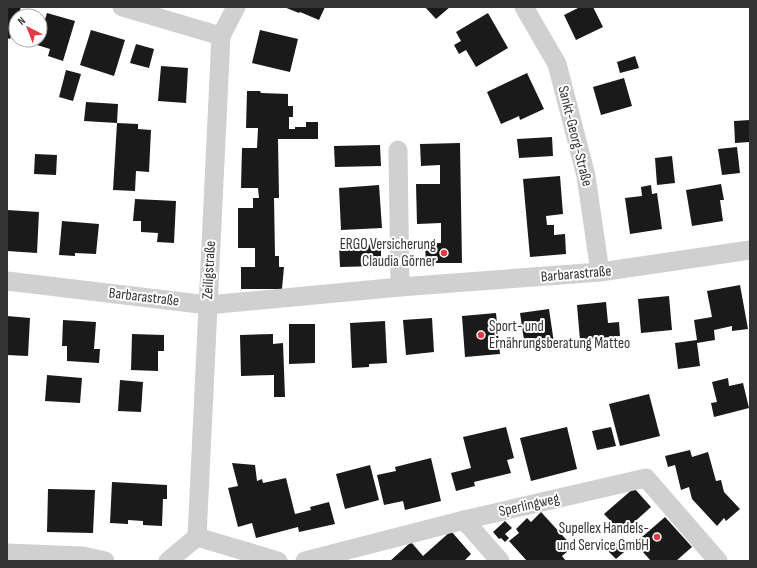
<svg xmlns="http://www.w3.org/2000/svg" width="757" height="568" viewBox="0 0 757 568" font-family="'Sofia Sans Condensed',sans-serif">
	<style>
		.building { fill: #1a1a1a }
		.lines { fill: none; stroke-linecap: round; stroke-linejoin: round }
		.minor { stroke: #d0d0d0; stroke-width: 19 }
		.poi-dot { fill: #e63946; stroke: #fff; stroke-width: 1.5 }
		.labels { text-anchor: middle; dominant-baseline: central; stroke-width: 4; stroke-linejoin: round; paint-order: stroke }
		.street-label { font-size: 15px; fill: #333; stroke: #fff }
		.poi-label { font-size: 15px; fill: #333; stroke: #fff; text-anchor: end }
	</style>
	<rect width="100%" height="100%" fill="#fff"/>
	<g class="building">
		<polygon points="7,7 21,7 18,16 16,16 16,21 10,39 7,38"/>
		<polygon points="284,7 325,7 319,20 300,12 299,13"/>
		<polygon points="425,7 450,7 436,19"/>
		<polygon points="580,7 593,7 603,27 576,40 564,15"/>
		<polygon points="47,13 75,21 63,61 48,56 50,49 37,45 39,40 40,40 40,35"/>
		<polygon points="488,13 508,48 476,67 466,50 459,54 454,45 461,41 456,32"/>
		<polygon points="91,30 125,40 114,76 80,65"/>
		<polygon points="260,30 298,39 290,72 252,63"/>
		<polygon points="136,44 154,49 149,68 130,63"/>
		<polygon points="635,56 639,68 620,73 617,62"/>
		<polygon points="161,66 188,68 186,103 158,101"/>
		<polygon points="66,70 81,74 73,101 59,97"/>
		<polygon points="527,73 544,109 520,120 519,116 501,124 487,92"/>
		<polygon points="624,78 632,106 601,115 593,87"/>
		<polygon points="247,91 260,91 261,93 288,94 288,106 293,106 293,117 289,117 289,129 295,129 295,127 306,127 306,122 318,122 318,139 278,139 279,198 274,198 275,256 279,256 279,267 284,267 282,289 241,289 241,267 255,267 255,248 238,248 238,208 253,208 253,198 259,198 258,188 241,188 242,148 257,148 258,128 246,128"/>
		<polygon points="86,102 118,104 117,123 84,121"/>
		<polygon points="750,120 750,142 735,143 734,121"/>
		<polygon points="117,123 138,124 138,129 151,130 149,172 136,171 135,191 113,190"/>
		<polygon points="552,137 553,156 519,158 517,139"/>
		<polygon points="460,143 462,263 426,263 425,243 441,243 441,223 417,224 416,184 440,184 440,165 421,166 420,144"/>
		<polygon points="380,145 381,166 335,167 334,146"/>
		<polygon points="737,147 740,173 722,175 718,149"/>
		<polygon points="35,154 57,155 56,175 34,174"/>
		<polygon points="672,156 675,183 657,185 655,158"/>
		<polygon points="560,176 563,214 546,216 547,225 554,225 554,235 565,234 566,254 530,257 523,179"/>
		<polygon points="721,184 724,200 720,200 723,221 692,226 686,190"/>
		<polygon points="379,185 382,228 341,230 339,188"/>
		<polygon points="651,185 652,194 657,193 662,229 630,234 625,198 642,196 641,187"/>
		<polygon points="135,199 176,201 174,243 157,242 158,233 141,232 141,221 133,221"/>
		<polygon points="7,210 39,212 37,253 7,251"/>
		<polygon points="62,221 99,224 96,254 75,253 75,256 59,255"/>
		<polygon points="381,244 381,257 376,257 376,266 340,267 339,245"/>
		<polygon points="740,285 748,329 732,331 732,326 714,330 715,340 697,343 700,366 678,369 675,343 697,340 694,320 712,317 707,291"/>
		<polygon points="669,296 672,330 641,333 638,299"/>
		<polygon points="606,302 608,323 619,322 620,336 580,340 577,305"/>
		<polygon points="549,309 554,343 539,345 538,338 524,340 520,313"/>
		<polygon points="496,313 500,354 465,357 462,316"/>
		<polygon points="7,316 30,318 28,356 7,355"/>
		<polygon points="432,318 434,352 406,355 403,320"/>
		<polygon points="63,320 96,322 94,349 100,349 99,363 67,361 67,346 62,346"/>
		<polygon points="385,321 387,363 369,364 369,367 352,368 350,323"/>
		<polygon points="289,324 315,324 315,363 289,364"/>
		<polygon points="132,334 164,335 164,351 158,351 158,371 131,370"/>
		<polygon points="273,334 273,344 283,343 285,397 274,397 274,375 241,376 240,335"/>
		<polygon points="47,375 82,378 80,403 45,401"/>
		<polygon points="728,378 729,386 743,383 749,408 714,417 711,403 717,402 712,382"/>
		<polygon points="120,380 143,382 141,412 118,411"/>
		<polygon points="649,394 660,436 620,446 609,404"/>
		<polygon points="506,427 514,458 507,460 511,473 474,482 475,486 456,491 451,473 471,468 463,437"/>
		<polygon points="567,427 577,469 531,481 520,438"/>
		<polygon points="611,427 616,446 597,450 592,431"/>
		<polygon points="690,450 692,457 708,452 716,481 721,480 724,492 740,509 726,521 724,518 717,526 692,499 689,487 681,490 675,465 668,467 665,456"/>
		<polygon points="431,458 441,501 405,510 403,501 384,505 377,475 396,471 395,467"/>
		<polygon points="232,463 255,465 257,481 262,479 263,483 286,478 295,514 311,510 310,507 329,502 335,524 299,532 298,527 256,538 252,523 238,527 228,488 238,486"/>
		<polygon points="370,465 379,500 345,509 336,474"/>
		<polygon points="112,482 167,485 167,499 163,499 162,526 143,525 143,521 128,520 128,524 110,523"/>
		<polygon points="634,488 651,507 622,533 604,514"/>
		<polygon points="48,489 95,490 93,533 47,532"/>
		<polygon points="541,512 573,547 562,556 566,561 527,561 509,541 519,533 516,529 527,518 531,522"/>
		<polygon points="665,517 692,547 676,561 651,561 635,543"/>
		<polygon points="505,521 512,528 505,534 509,538 505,542 501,538 499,539 493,532"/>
		<polygon points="451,531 471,554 464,561 390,561 411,542 423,556"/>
		<polygon points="623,537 631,546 616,559 608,551"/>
	</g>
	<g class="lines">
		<g class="minor">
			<polyline points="122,7 221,36"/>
			<polyline points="524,7 557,64 586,176 600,272"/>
			<polyline points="398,150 400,287"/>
			<polyline points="7,281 208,305 400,287 600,272 750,250"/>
			<polyline points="464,520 500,561"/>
			<polyline points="197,537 221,36 236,7"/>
			<polyline points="197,537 278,561"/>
			<polyline points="7,553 83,556 105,561"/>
			<polyline points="168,561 197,537"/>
			<polyline points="305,561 464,520 646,478 718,561"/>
		</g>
	</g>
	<g class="poi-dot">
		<circle cx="444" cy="253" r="4"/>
		<circle cx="481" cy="335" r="4"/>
		<circle cx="657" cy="537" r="4"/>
	</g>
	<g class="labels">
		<g class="street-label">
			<text transform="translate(575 136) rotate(76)">Sankt-Georg-Straße</text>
			<text transform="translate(209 270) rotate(-87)">Zeiligstraße</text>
			<text transform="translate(576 274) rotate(-5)">Barbarastraße</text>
			<text transform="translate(144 297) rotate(7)">Barbarastraße</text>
			<text transform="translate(529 505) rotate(-13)">Sperlingweg</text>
		</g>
		<g class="poi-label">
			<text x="436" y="244">ERGO Versicherung<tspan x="436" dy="17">Claudia Görner</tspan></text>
			<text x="489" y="326" text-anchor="start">Sport- und<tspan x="489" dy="17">Ernährungsberatung Matteo</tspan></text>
			<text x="649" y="528">Supellex Handels-<tspan x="649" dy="17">und Service GmbH</tspan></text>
		</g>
	</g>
	<rect width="757" height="568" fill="none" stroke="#333333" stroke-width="16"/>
	<g transform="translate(28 28) rotate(318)"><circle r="19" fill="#ffffff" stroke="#adadad"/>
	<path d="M0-3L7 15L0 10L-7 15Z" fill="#e63946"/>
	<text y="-6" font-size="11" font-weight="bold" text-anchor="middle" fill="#333333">N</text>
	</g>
</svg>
